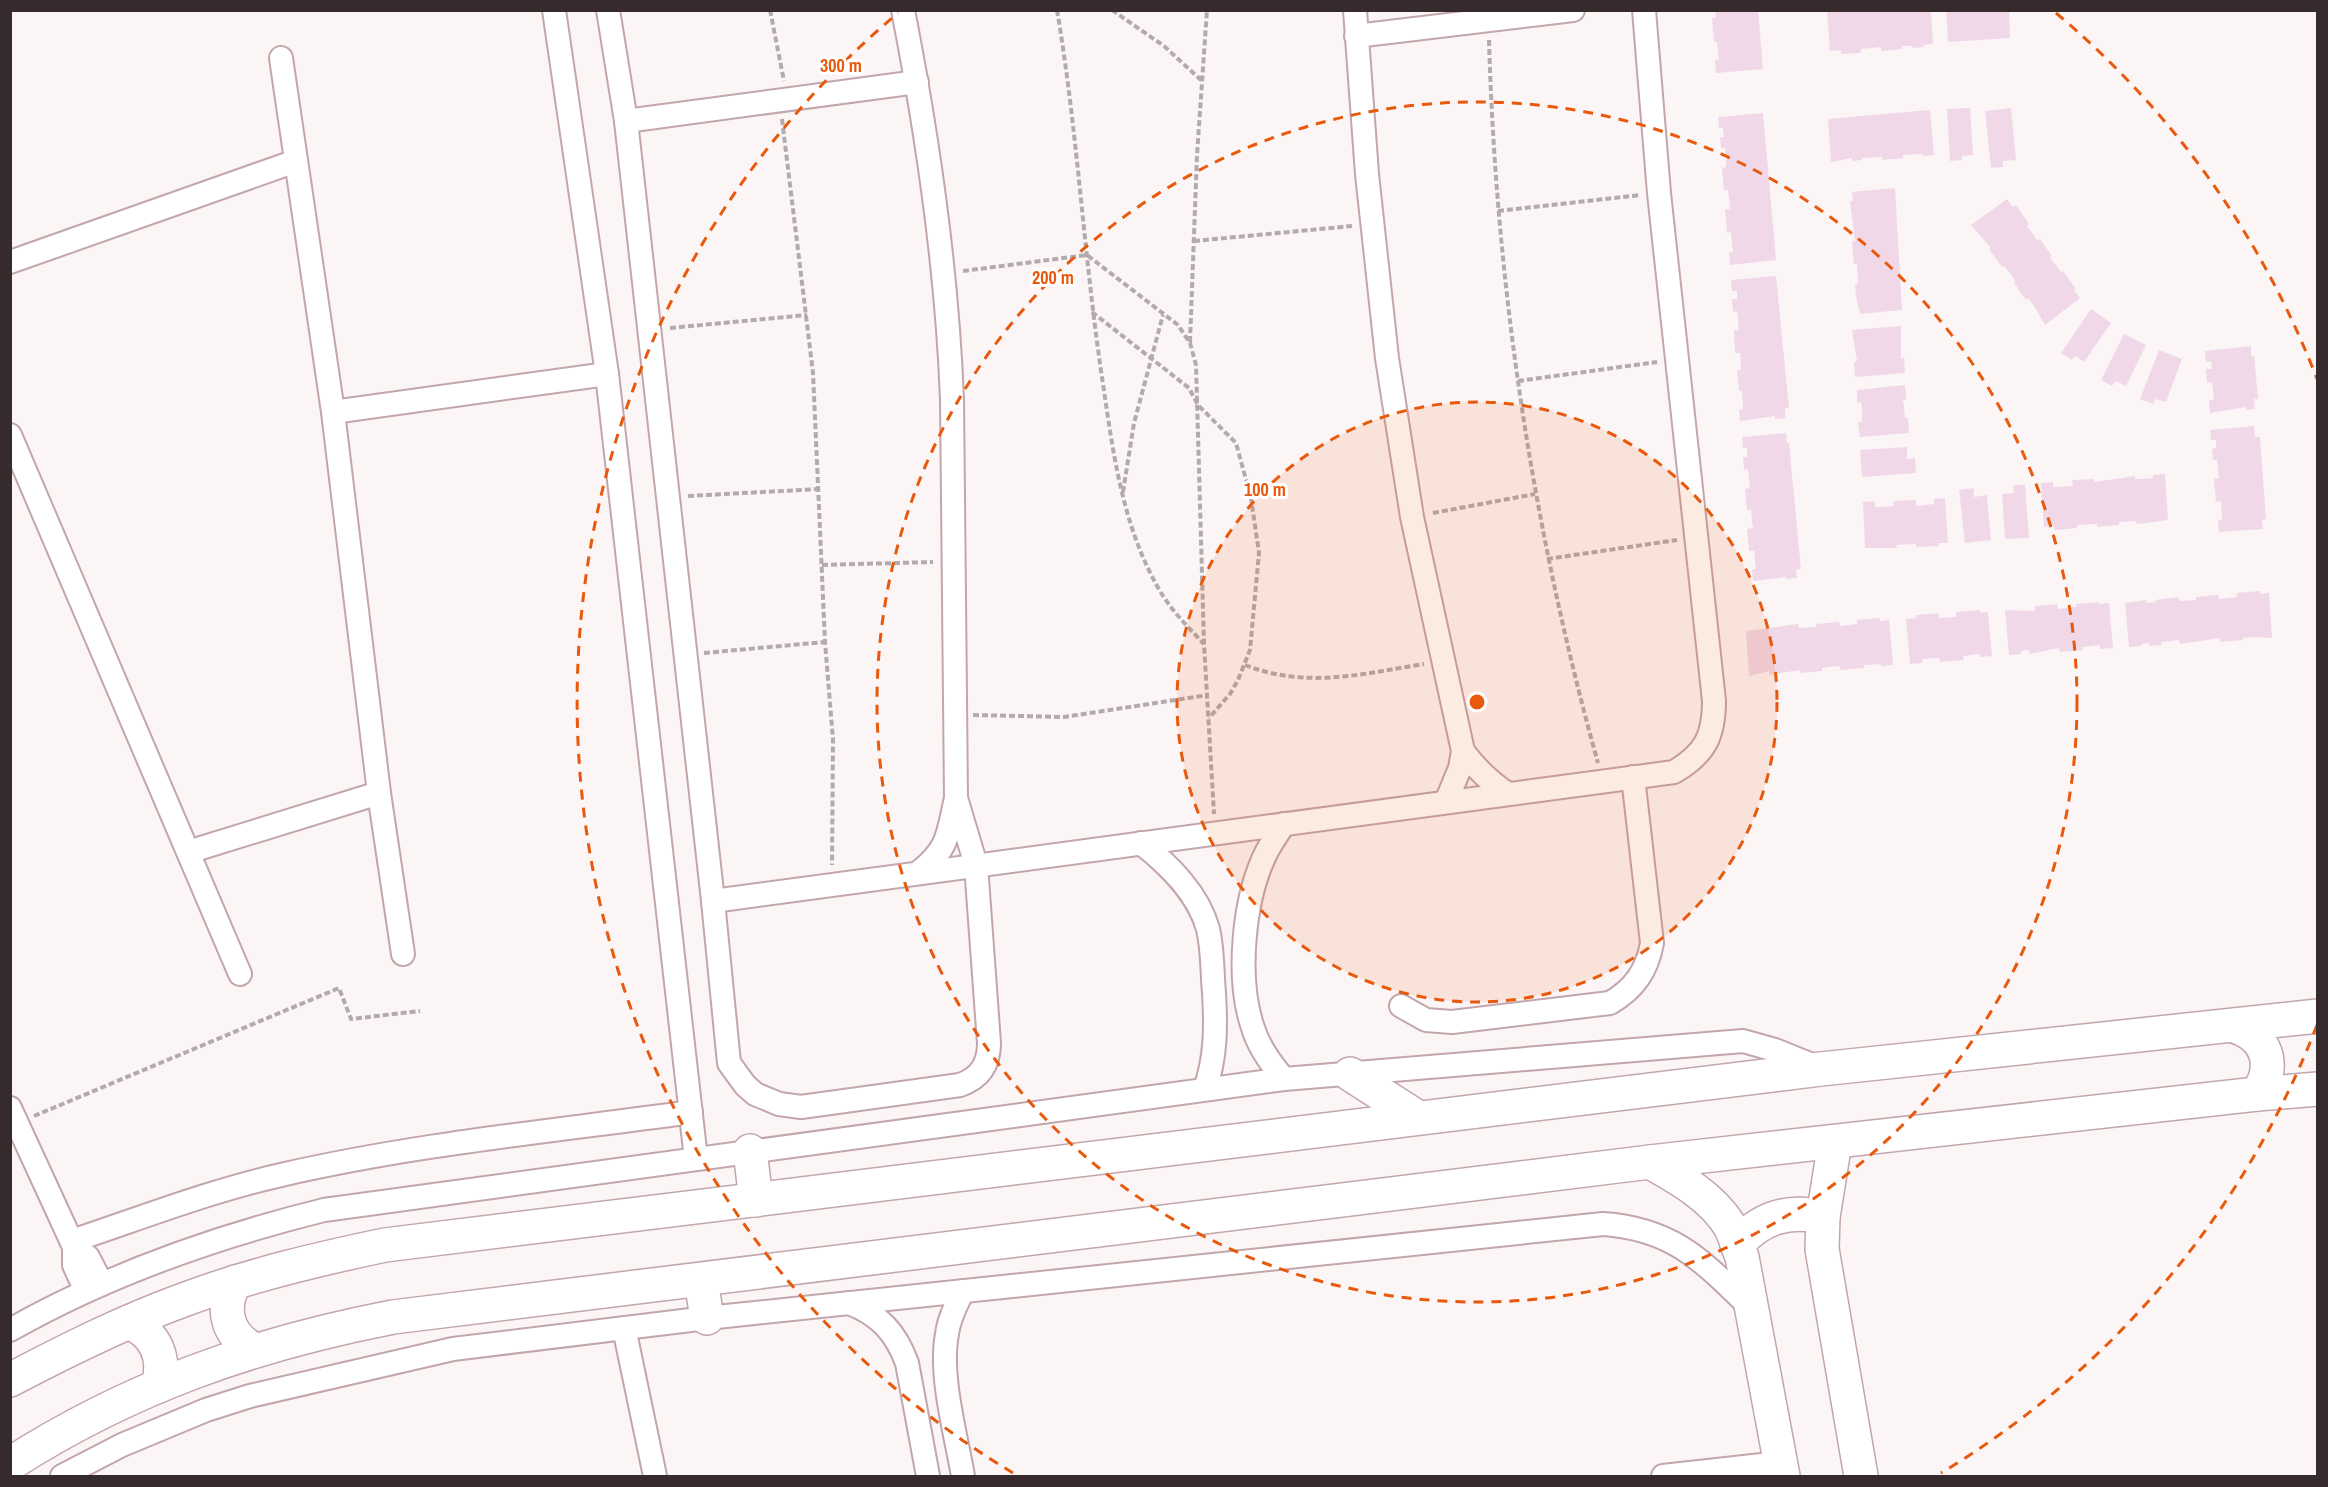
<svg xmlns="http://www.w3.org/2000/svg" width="2328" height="1487" viewBox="0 0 2328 1487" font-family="'Archivo Narrow',sans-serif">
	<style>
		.building { fill: #f1d8e9 }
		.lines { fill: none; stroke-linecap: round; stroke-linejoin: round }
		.street-casing { stroke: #c3a6ac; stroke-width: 26 }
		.secondary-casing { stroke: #c3a6ac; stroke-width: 36 }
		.path { stroke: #b3aaac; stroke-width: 4; stroke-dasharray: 6 3; stroke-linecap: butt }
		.street { stroke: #fff; stroke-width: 22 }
		.secondary { stroke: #fff; stroke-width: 33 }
		.ring { fill: none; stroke: #e8590c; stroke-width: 3; stroke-dasharray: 10 8 }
		.centre { fill: #e8590c; stroke: #fff; stroke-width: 3 }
		.ring-label { font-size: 18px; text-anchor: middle; font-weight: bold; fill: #e8590c; stroke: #fff; stroke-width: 6; stroke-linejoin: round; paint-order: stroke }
	</style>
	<rect width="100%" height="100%" fill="#fbf5f6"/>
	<g class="building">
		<polygon points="1715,10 1758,10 1763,69 1716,73 1715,60 1719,60 1718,52 1717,42 1714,42 1712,18 1716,18"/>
		<polygon points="1827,10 1931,10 1933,44 1923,45 1924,47 1913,48 1912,46 1902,46 1902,49 1881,51 1881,47 1861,49 1861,53 1841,54 1841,50 1830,51"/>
		<polygon points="1946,10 2009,10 2010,38 1948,42"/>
		<polygon points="1970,108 1973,155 1962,156 1962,160 1950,161 1947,109"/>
		<polygon points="2011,108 2016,160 2003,161 2003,167 1991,168 1985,111"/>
		<polygon points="1930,110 1934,155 1923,156 1923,154 1903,155 1903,158 1882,160 1882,157 1862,158 1862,160 1852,161 1852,158 1831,162 1828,119"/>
		<polygon points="1763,113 1776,260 1730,265 1729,252 1733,252 1732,244 1731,232 1727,233 1725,209 1730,209 1729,199 1728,190 1724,190 1722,168 1726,167 1726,158 1725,148 1721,148 1720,137 1724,137 1723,128 1719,128 1718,117"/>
		<polygon points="1895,188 1902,310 1860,314 1856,296 1855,284 1858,283 1857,264 1854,264 1853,254 1852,241 1855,241 1850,201 1853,201 1852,192"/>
		<polygon points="2007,199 2013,207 2016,205 2029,224 2027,226 2037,240 2040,239 2052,256 2050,258 2055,264 2061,272 2063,271 2076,289 2074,290 2080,298 2045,325 2034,306 2028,298 2026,300 2014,283 2015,281 2010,273 2004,266 2002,267 1989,249 1991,248 1971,225"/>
		<polygon points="1776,276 1789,408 1785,408 1785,418 1775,419 1775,416 1740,421 1739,410 1743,409 1742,391 1739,391 1737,370 1741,370 1740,353 1735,353 1734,330 1739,330 1737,311 1733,312 1732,299 1737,299 1737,291 1732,291 1731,280"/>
		<polygon points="2091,309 2111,323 2084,362 2075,356 2072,360 2061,353"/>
		<polygon points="1901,326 1901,358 1904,358 1905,373 1855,377 1854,362 1857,361 1852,330"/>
		<polygon points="2124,334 2146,345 2126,386 2115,381 2112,386 2101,380"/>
		<polygon points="2251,346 2251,357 2254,356 2258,399 2254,399 2255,409 2246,410 2246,407 2210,413 2209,400 2214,400 2212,382 2207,383 2206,369 2212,369 2211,361 2206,362 2205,351"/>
		<polygon points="2159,350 2182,359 2166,402 2155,399 2153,404 2140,399"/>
		<polygon points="1905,385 1906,400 1903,400 1904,408 1905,418 1908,418 1909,433 1860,437 1858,422 1862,422 1862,412 1861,402 1857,403 1857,390"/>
		<polygon points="2254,426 2255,437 2260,437 2266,519 2262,520 2263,529 2219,532 2218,520 2222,520 2221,501 2216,502 2214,479 2219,478 2217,460 2213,460 2212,449 2216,448 2216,440 2211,440 2210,430"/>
		<polygon points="1786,433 1787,443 1789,443 1801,569 1796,570 1797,578 1786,579 1786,577 1753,581 1752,569 1756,569 1754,551 1749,551 1747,529 1753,528 1752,522 1751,510 1747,510 1745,489 1750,488 1748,469 1744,470 1743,457 1747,457 1747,448 1743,448 1742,437"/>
		<polygon points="1907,447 1907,459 1915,458 1916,473 1862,477 1860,450"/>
		<polygon points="2165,474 2168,520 2146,523 2136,524 2136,521 2119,522 2119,525 2097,527 2097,524 2077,525 2077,528 2055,530 2054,526 2044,527 2041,483 2053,482 2053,487 2073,486 2072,480 2094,479 2094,482 2135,476 2135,479 2143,479 2153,478 2153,475"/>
		<polygon points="2013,485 2025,485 2029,538 2005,539 2002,494 2014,493"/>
		<polygon points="1974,488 1974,497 1987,495 1991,540 1965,543 1959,490"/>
		<polygon points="1945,498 1948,543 1938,543 1939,546 1916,547 1916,544 1896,545 1897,548 1865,548 1863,502 1875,501 1875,507 1883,507 1894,506 1893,501 1916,500 1916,506 1934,504 1934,499"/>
		<polygon points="2260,591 2261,594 2269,593 2272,638 2251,637 2243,638 2243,640 2221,642 2220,638 2180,644 2179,640 2161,642 2162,645 2149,646 2149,643 2141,644 2141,646 2129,647 2125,603 2146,600 2146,603 2156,602 2155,600 2179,597 2179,601 2196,600 2196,597 2218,595 2219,599 2237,597 2237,593"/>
		<polygon points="2099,602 2099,604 2109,603 2113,648 2100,649 2100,645 2082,647 2083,650 2060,652 2059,648 2029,654 2029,650 2021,651 2021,654 2009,655 2005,610 2035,611 2035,606 2057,604 2058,609 2066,608 2076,607 2076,604"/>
		<polygon points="1980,610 1981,613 1988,612 1992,656 1980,657 1980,654 1963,656 1964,660 1940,662 1939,658 1922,659 1923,663 1910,664 1906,619 1916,618 1916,615 1939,613 1939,618 1956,617 1956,612"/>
		<polygon points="1880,618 1880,621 1889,620 1893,665 1881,666 1881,664 1864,665 1864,668 1840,670 1840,666 1830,667 1822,668 1822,671 1800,673 1800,670 1769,675 1769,671 1749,676 1746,631 1798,624 1799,628 1816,627 1816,624 1839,622 1840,626 1857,624 1857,620"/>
	</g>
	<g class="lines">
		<defs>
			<g id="street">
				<polyline points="554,10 607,374 696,1159"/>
				<path d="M608,10L626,121L713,901L729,1063L745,1085L755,1094L779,1104L801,1107L960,1085C980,1078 989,1064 989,1043L976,865L956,798"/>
				<path d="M903,10C928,138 947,269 952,399L956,798C948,833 949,849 919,872"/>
				<path d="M1355,10L1367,174L1387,358L1412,517L1463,751C1476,769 1490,782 1508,794"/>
				<polyline points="1356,36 1573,10"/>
				<polyline points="281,58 333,412 379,793 403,954"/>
				<polyline points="626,121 917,82"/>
				<polyline points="10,262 296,161"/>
				<polyline points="333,412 607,374"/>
				<polyline points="10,435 240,974"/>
				<polyline points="1446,802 1460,768 1463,751"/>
				<path d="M1284,824C1278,833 1272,842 1267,851C1243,898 1236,979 1253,1028C1259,1048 1271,1064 1284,1079"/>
				<path d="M1141,843C1169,865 1198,893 1208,929C1213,950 1212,972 1214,993C1216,1027 1216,1057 1205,1089"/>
				<polyline points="188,852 379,793"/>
				<path d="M713,901L1674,772C1705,754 1714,736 1714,701L1659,193L1644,10"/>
				<path d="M1401,1006L1426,1020L1452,1022L1610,1003C1634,989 1647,971 1652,943L1633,777"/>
				<polyline points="10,1108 74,1247 74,1265 86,1291"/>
				<path d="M72,1241C141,1218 210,1191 281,1175C415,1144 554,1131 691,1112"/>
				<polyline points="74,1247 88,1257 102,1284"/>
				<path d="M963,1291C956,1305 949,1319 947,1334C939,1375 956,1435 963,1476"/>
				<path d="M849,1303C880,1315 896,1333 907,1363L928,1476"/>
				<polyline points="624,1328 655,1476"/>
				<path d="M10,1330C109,1274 215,1237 324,1210L1284,1079L1743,1041L1775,1050L1817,1067"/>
				<path d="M62,1476L122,1445L206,1410L250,1396L453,1349L707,1318L1603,1224C1675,1229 1703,1262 1752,1309"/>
				<polyline points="1663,1476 1780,1463"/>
			</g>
			<g id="secondary">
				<path d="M2234,1026C2267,1036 2277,1066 2257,1094"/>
				<polyline points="1350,1074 1417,1117"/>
				<polyline points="1835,1142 1823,1217 1822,1249 1861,1476"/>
				<polyline points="750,1151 756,1200"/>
				<path d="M1650,1162C1680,1179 1711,1196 1730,1226C1735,1236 1738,1247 1742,1257L1783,1476"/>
				<path d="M1737,1245C1760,1218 1788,1209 1823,1217"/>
				<polyline points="701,1280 707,1318"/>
				<path d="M235,1282C220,1309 227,1336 255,1350"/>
				<path d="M129,1322C156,1334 166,1358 158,1386"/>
				<path d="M10,1380C67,1350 125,1321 186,1299C250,1275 318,1259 385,1245L1821,1069L2318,1016"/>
				<path d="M10,1464C130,1387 254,1344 393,1317L1650,1162L2257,1094L2318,1089"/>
			</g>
		</defs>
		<use href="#street" class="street-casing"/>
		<use href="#secondary" class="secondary-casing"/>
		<g class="path">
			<polyline points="770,10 784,81"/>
			<path d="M1057,10C1078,134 1084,260 1103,384C1113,452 1122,522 1156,584C1168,607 1186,625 1204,644"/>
			<polyline points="1112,10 1164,46 1201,80"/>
			<path d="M1489,40C1496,284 1532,527 1598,763"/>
			<polyline points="782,119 813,373 825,642 833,740 832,865"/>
			<polyline points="1498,211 1641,195"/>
			<polyline points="1194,241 1352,226"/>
			<polyline points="963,271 1087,255 1178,325 1190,343 1196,365 1204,644 1214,814"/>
			<polyline points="1092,312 1189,388 1198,405 1236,443 1251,498 1259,553 1250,650 1238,680 1230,694 1209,718"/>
			<polyline points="670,328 807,315"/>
			<polyline points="1190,342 1197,155 1207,10"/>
			<polyline points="1518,381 1657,362"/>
			<polyline points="1123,492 1134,423 1163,315"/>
			<polyline points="688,496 819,489"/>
			<polyline points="1433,513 1535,494"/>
			<polyline points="1547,559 1677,540"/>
			<polyline points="822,565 933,562"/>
			<polyline points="704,653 825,642"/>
			<path d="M1245,665C1307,689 1361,674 1424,664"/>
			<polyline points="973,715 1064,717 1208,695"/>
			<polyline points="34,1116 339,988 351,1019 420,1011"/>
		</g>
		<use href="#street" class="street"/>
		<use href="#secondary" class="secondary"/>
	</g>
	<circle cx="1477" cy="702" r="300" fill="#e8590c" fill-opacity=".12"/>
	<g class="ring">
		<circle cx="1477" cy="702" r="300"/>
		<circle cx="1477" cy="702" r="600"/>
		<path d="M2317 1025A900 900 0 0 1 1941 1473M1013 1473A900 900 0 0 1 898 13M2056 13A900 900 0 0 1 2317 379"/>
	</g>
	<circle cx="1477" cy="702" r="9" class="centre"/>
	<g class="ring-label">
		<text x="841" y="72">300 m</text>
		<text x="1053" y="284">200 m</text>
		<text x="1265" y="496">100 m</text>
	</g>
	<rect width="2328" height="1487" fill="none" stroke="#362a2d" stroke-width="24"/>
</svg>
